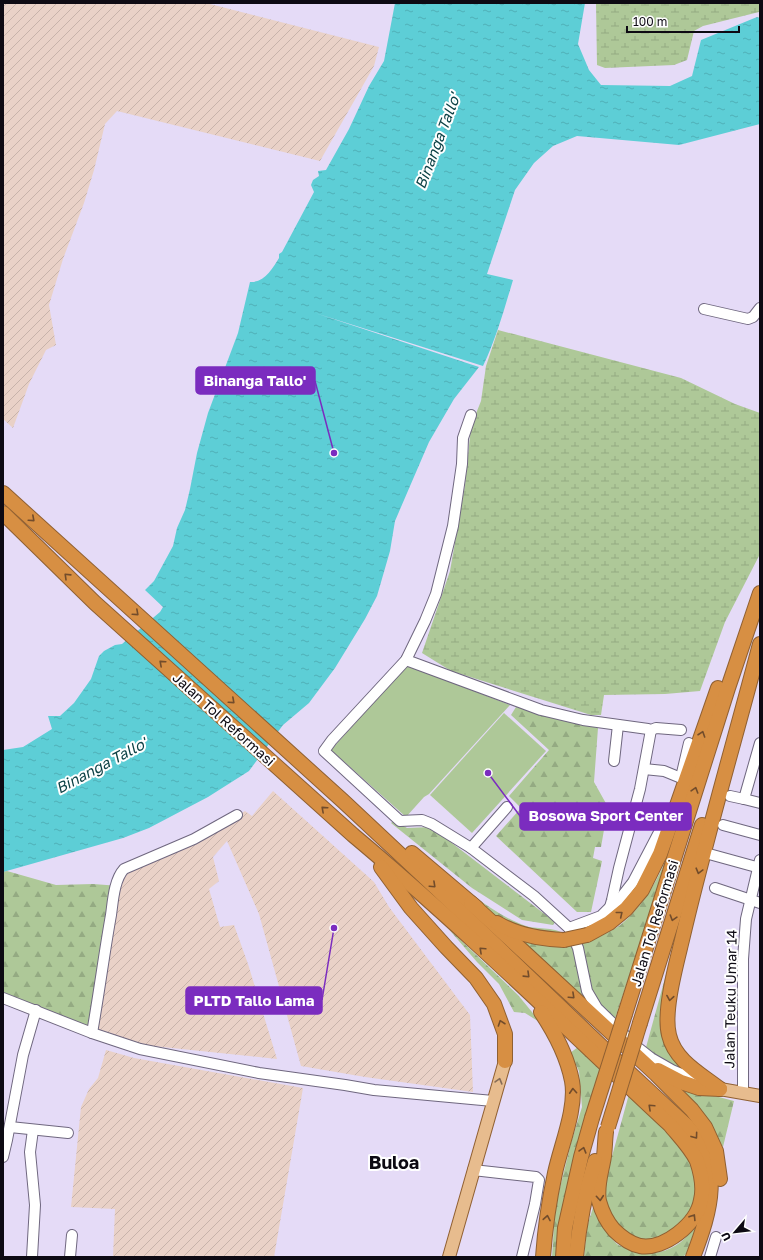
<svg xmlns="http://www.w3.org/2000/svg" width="763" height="1260" viewBox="0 0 763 1260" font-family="'Golos Text',sans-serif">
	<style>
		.industrial { fill: url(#industrial-furrows) }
		.forest { fill: url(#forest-firs) }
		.wetland { fill: url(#wetland-marsh) }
		.park { fill: #aec898 }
		.water { fill: url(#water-ripples) }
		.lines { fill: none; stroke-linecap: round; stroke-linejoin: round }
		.minor-casing { stroke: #6f677f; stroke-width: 12 }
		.major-casing { stroke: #906032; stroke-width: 14 }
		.highway-casing { stroke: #906032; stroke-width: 16 }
		.minor { stroke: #fff; stroke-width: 10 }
		.major { stroke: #e7bc8e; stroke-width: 12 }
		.highway { stroke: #d78f43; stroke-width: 14 }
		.highway-bridge-casing { stroke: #906032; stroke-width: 16; stroke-linecap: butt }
		.highway-bridge { stroke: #d78f43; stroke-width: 14 }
		.oneway { stroke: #724c2b }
		.oneway2 { stroke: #856c57 }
		.labels { text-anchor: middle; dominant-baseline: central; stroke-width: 4; stroke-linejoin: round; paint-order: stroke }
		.street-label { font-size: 14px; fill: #0d0a13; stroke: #fff }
		.water-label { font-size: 15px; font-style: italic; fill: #0d4246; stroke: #fff }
		.district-label { font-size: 18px; font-weight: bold; fill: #0d0a13; stroke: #fff }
		.leader { fill: none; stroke: #7b2cbf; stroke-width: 1.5 }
		.callout-dot { fill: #7b2cbf; stroke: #fff; stroke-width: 1.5 }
		.callout { fill: #7b2cbf; stroke: #7b2cbf; stroke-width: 1.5 }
		.callout-label { font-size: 15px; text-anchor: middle; font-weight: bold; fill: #fff }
	</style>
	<defs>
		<pattern id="industrial-furrows" width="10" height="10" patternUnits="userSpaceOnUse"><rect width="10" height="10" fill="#e9d1c7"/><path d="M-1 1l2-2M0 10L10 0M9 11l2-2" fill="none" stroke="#c7b2aa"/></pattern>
		<pattern id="forest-firs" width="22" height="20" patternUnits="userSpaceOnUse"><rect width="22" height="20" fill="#aec898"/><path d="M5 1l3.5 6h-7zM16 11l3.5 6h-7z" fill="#94aa82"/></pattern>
		<pattern id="wetland-marsh" width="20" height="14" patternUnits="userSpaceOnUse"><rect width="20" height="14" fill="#aec898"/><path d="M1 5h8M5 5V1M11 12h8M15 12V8" fill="none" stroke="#94aa82"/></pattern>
		<pattern id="water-ripples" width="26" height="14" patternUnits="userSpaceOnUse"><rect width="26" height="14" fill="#5dced6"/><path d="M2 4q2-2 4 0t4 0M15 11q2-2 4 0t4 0" fill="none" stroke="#50b0b7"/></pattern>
	</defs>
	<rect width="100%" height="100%" fill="#e5dbf7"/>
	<g class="industrial">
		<polygon points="3,3 206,3 379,47 374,66 320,161 117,111 105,124 94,170 84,203 63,259 49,305 56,345 46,350 29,384 13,428 3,419"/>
		<polygon points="273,791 374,882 389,907 470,1015 473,1092 365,1077 301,1066 259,914 227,841 213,857 219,881 209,889 220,927 234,925 248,964 277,1059 143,1045 98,1029 120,881 125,873 205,836 245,811 252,816"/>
		<polygon points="106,1050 134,1058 303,1088 274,1257 113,1257 115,1209 71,1207 81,1107 89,1089 98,1078"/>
	</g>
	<g class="forest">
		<polygon points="516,707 598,728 594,782 608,807 601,847 595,847 593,858 602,861 591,912 577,912 496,836 521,808 509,796 549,750 511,715"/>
		<path d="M684,810L611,1031L514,936C533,942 552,948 571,946C582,946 610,932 619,926C630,918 644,901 651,889C666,866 674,836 684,810Z"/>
		<polygon points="394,820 407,828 431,827 555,922 553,925 522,920 472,888 391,823"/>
		<polygon points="7,871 56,885 93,884 120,886 89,1027 3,992 3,872"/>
		<polygon points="690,887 664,1028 688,1075 645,1051"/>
		<path d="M472,895C489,907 506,919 526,926C539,930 556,926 567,936L532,934L494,916Z"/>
		<polygon points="446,926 518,995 541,1023 525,1013 514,1012 499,984 477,962"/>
		<polygon points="578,1047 603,1068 559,1257 552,1257 555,1208 571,1143 582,1107 579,1071 570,1053"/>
		<polygon points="681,1087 734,1101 723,1147 706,1117"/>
		<polygon points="629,1094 666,1127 693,1160 700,1197 674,1234 637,1243 614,1226 602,1193"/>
		<path d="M595,1201C600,1215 604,1231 615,1242C618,1246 626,1248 631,1250C651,1258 675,1251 689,1234C693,1230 696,1224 699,1219L686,1254L683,1257H584L587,1227Z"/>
	</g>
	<g class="wetland">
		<polygon points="596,3 760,3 759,12 703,26 694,31 687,60 674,65 605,68 597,65"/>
		<polygon points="498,330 681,378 735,404 760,413 760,554 725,622 700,691 665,694 604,695 601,715 591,715 451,671 422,653 450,571 465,485 471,426 481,401 486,366"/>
	</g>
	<g class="park">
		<polygon points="407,665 510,705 429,794 424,797 406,817 331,750"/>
		<polygon points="504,713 546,751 472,833 430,795"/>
	</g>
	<path class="water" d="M395,3H585L578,44L589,70L601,85L670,86L692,76L701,40L757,17L760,18V124L679,145L577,136L553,146L534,163L515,190L487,274L513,280C504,310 496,339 483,366L315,313L479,367L454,399L429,442L395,521L390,551L377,596L365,619L335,668L309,703L283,725L249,771L208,797L149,828L123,838L3,872V750L23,747L52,729L48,716H60L74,703L91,679L99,656L104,651L115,645L122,644L160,612L163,607L145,590L154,581L173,546L177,528L185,510L190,489L197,453L208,413L238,333L250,282C264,283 273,268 279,258V254L282,252L314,192L311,185L313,180L319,176L318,171L326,170L349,129L369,86L384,61Z"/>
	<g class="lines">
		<defs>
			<g id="minor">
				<polyline points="704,309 748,319 753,317 760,308"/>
				<polyline points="471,415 463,438 462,464 453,526 436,594 425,621 406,660 332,740 324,751 400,821 422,820 432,824 471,848 534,896 569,928 578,948 587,991 597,1008 637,1047 651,1058 672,1070 701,1082"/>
				<polyline points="406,660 541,710 583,720 648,729 651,730 656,728 681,730"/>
				<polyline points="760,743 744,799 760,803"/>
				<polyline points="614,761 618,725"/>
				<polyline points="644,769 664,771 681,778"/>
				<polyline points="682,773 689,743"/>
				<polyline points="730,796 744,799"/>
				<polyline points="723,825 760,835"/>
				<polyline points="471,848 507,807"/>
				<polyline points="709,854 760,868"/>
				<polyline points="715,888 760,903"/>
				<polyline points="610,907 619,900 633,882 668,815"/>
				<polyline points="569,928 601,916 610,907 612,900 619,868 640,789 651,730"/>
				<polyline points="3,998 92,1033 140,1049 259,1073 345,1085 374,1090 493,1101"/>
				<path d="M92,1033C99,994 104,954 111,915C113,901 114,880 124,869L194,839L237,815"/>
				<polyline points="743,1092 743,959 746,919 760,860"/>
				<polyline points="10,1127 68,1133"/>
				<polyline points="3,1157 7,1140 23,1055 36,1010"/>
				<polyline points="473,1170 536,1177 539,1180 535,1204 522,1257"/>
				<polyline points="32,1257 35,1205 30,1152 33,1130"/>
				<polyline points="70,1257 72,1235"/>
				<polyline points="710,1257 716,1237"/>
			</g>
			<g id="major">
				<polyline points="720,1089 760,1096"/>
				<polyline points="449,1257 505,1061"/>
			</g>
			<g id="highway">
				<path d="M3,493L343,801L437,889L620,1064L687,1126C724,1167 711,1210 693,1257"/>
				<path d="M3,513L95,603L353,835C463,927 565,1027 670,1125C679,1136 691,1148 697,1161C701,1173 704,1188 701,1200C697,1224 664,1250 640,1246C631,1244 621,1237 614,1230C607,1222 602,1212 599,1201C596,1186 602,1170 604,1156C605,1148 605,1140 606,1132"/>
				<polyline points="412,853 477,908"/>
				<polyline points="381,867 411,908 446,947 476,978 494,1004 505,1034 505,1061"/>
				<polyline points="471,903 656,1074 692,1110 705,1127 716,1151 720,1179"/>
				<path d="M497,923C517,935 540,939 564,940"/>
				<polyline points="587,935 609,923 626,909 642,890 660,854 718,688"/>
				<path d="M541,1012C555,1033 567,1055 572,1081C577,1108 561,1145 555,1173C549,1201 545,1229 543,1257"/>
				<polyline points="625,1014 728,688 760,593"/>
				<polyline points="640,1023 702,825"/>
				<polyline points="658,1070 681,1082 699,1088 720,1089"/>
				<path d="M720,1089C701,1074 675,1061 669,1035C663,1012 676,965 682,940C705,841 734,743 760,644"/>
				<polyline points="563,1257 565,1228 581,1157 592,1118"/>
				<path d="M576,1257C579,1224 585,1193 595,1161"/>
			</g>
		</defs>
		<use href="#minor" class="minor-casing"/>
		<use href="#major" class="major-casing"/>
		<use href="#highway" class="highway-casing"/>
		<use href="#minor" class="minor"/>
		<use href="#major" class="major"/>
		<use href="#highway" class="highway"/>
		<defs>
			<g id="highway-bridge">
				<polyline points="564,940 587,935"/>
				<polyline points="592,1118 625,1014"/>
				<polyline points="608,1127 640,1023"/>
			</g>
		</defs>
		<use href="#highway-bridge" class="highway-bridge-casing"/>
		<use href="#highway-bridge" class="highway-bridge"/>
	</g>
	<defs><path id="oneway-chevron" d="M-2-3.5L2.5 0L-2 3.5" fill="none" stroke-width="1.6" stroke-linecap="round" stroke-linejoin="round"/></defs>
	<g class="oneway">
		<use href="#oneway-chevron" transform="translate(32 519) rotate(42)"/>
		<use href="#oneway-chevron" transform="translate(67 576) rotate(-136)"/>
		<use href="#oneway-chevron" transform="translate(136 613) rotate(42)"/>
		<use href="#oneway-chevron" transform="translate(162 663) rotate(-138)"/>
		<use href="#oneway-chevron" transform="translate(232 701) rotate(42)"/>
		<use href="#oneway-chevron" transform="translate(702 734) rotate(-71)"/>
		<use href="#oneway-chevron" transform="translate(695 790) rotate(-73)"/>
		<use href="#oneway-chevron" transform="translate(324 809) rotate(-138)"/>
		<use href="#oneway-chevron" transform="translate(699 871) rotate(105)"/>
		<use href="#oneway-chevron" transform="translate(433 885) rotate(43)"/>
		<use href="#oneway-chevron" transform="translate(620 914) rotate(-39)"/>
		<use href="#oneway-chevron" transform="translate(673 918) rotate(107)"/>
		<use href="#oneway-chevron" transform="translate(482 950) rotate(-137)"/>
		<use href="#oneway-chevron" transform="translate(527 975) rotate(44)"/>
		<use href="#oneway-chevron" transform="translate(572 996) rotate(43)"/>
		<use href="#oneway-chevron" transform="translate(670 998) rotate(99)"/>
		<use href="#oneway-chevron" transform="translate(501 1023) rotate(-109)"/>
		<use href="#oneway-chevron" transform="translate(573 1091) rotate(-94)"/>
		<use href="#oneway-chevron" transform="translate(651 1107) rotate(-137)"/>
		<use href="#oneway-chevron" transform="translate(695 1136) rotate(54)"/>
		<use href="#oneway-chevron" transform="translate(583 1150) rotate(-74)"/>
		<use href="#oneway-chevron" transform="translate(600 1198) rotate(85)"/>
		<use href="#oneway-chevron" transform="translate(693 1217) rotate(-58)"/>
		<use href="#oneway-chevron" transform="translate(547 1218) rotate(-80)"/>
	</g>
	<use class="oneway2" href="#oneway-chevron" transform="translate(499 1081) rotate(-74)"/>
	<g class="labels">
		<g class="street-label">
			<text transform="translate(224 719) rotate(42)">Jalan Tol Reformasi</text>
			<text transform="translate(654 923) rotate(-73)">Jalan Tol Reformasi</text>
			<text transform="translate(730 999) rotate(-89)">Jalan Teuku Umar 14</text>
		</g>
		<g class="water-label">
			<text transform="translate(437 141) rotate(-69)">Binanga Tallo'</text>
			<text transform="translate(101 765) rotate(-28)">Binanga Tallo'</text>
		</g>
		<g class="district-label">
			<text x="394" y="1162">Buloa</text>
		</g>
	</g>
	<path class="leader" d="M334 453L315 381M488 773L520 816M334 928L322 1000"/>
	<g class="callout-dot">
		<circle cx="334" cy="453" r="4"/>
		<circle cx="488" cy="773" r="4"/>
		<circle cx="334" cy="928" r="4"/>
	</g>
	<g class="callout">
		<rect x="196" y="367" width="119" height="27" rx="4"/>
		<rect x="520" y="803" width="171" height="27" rx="4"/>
		<rect x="186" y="987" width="136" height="27" rx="4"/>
	</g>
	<g class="callout-label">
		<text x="255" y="386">Binanga Tallo'</text>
		<text x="606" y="821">Bosowa Sport Center</text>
		<text x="254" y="1006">PLTD Tallo Lama</text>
	</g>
	<rect width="763" height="1260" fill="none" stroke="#0d0a13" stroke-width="8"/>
	<g transform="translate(735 1232) rotate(242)" stroke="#ffffff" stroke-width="3" paint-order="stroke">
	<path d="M0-3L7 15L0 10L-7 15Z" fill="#0d0a13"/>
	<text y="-6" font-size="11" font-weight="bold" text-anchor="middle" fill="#0d0a13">U</text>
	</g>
	<path d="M627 26v6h112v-6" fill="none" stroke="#0d0a13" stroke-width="2"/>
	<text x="633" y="26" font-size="12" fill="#0d0a13" stroke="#ffffff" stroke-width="3" paint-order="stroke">100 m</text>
</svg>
